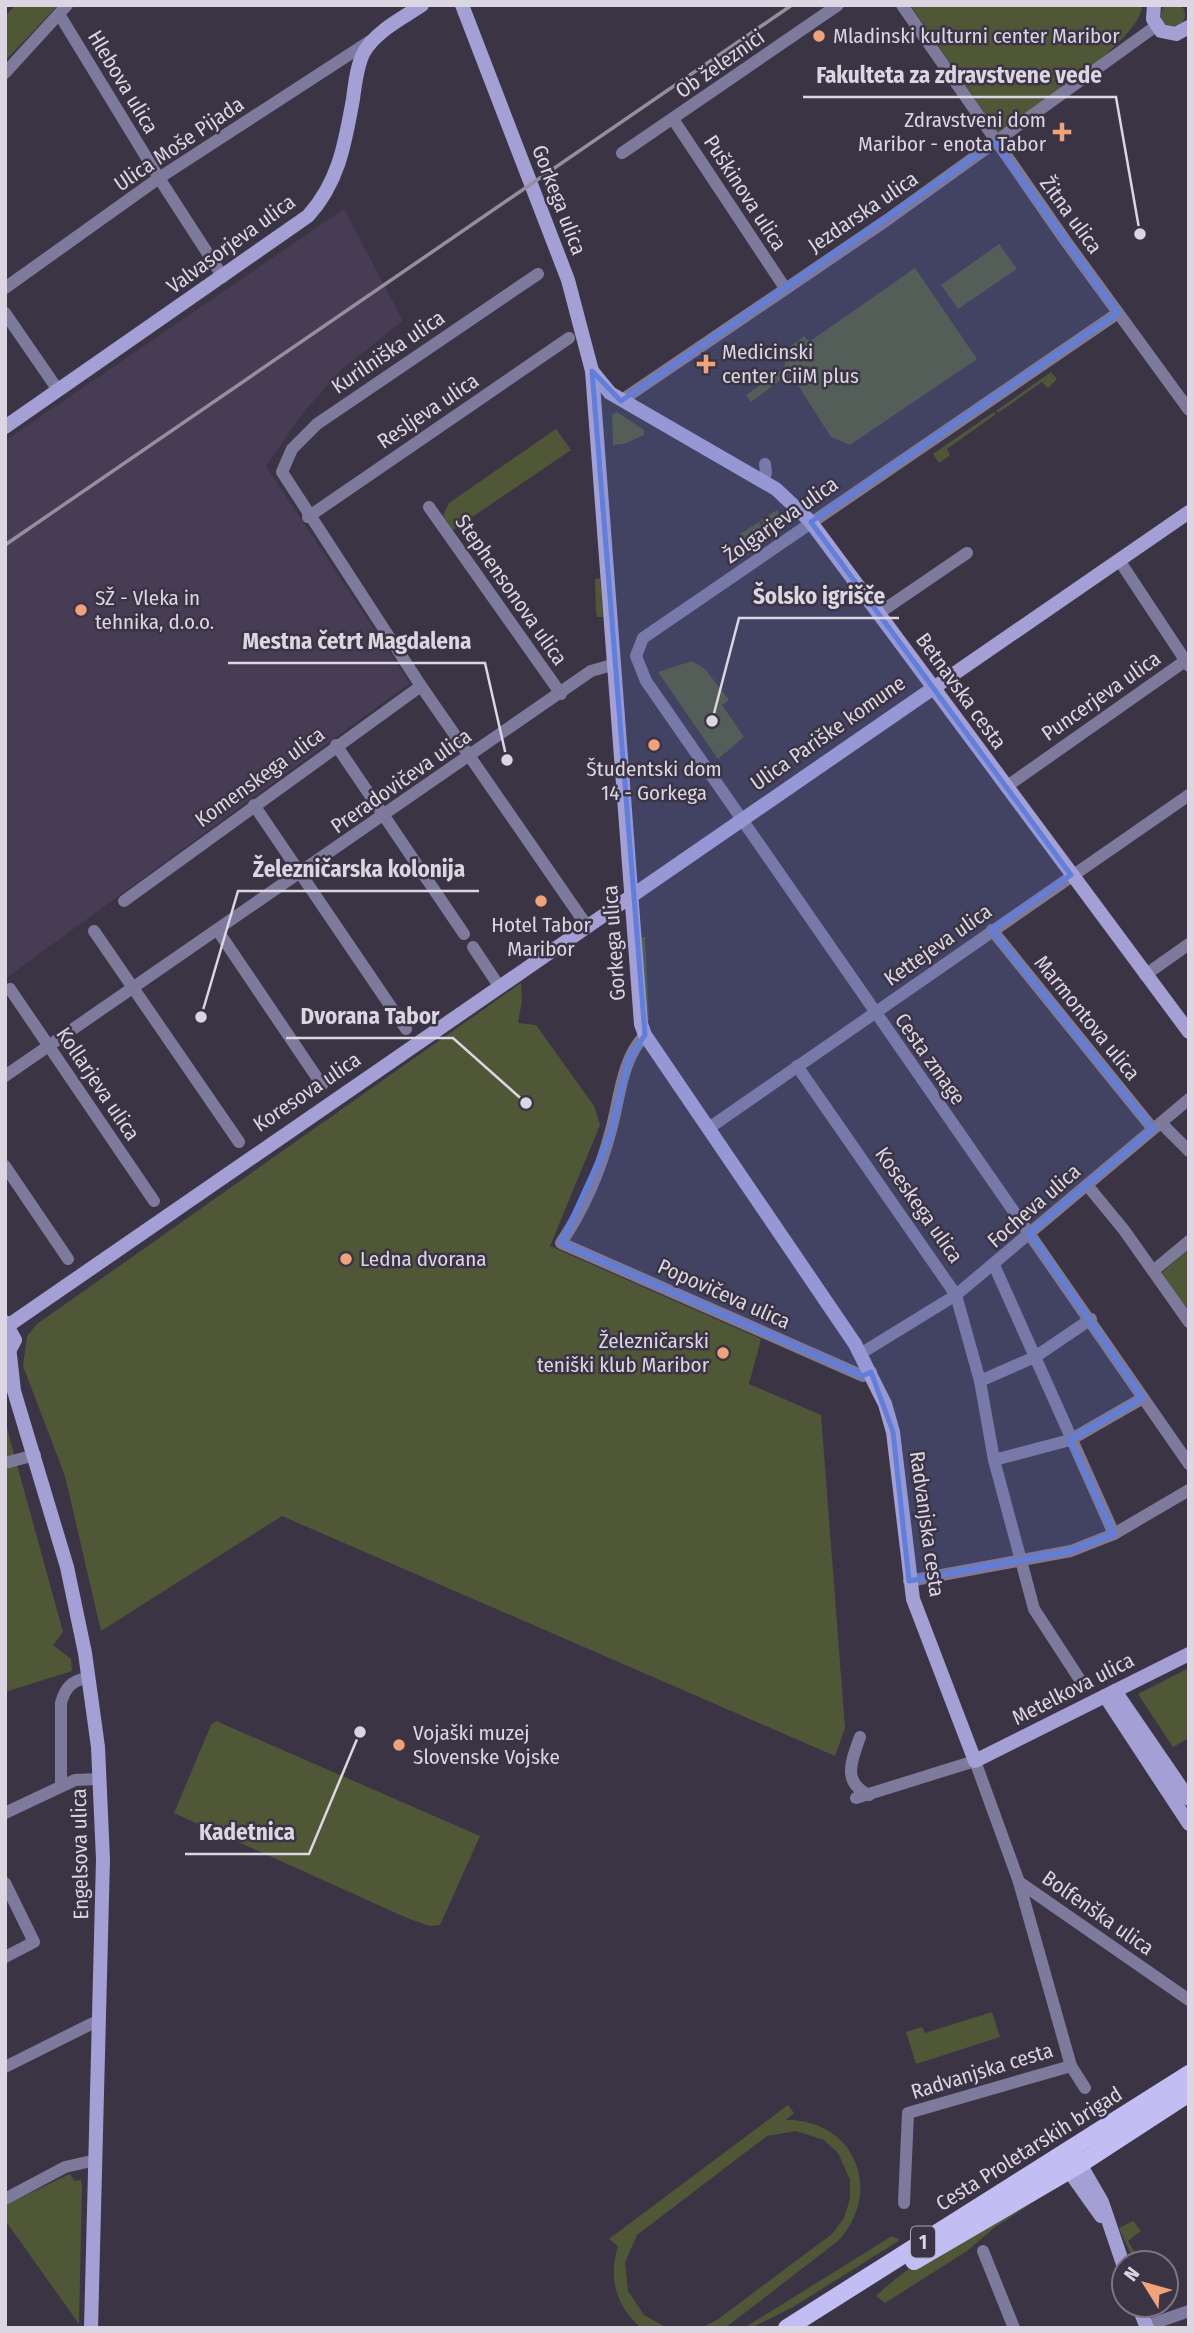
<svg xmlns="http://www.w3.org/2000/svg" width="1194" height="2333" viewBox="0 0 1194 2333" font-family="'Fira Sans Condensed',sans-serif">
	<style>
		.built { fill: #463c53 }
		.green { fill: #505737 }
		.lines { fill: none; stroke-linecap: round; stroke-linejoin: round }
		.street { stroke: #7d7a9c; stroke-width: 12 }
		.secondary { stroke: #a49fd4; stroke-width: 14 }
		.primary { stroke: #c2bef4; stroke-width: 18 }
		.rail { stroke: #958f9c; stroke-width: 3.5 }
		.marked { fill: #607edb; fill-opacity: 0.2; stroke: #607edb; stroke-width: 5; stroke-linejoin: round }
		.poi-dot { fill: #f0a279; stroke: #3b3445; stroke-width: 2.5 }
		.labels { text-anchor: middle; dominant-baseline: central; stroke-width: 5; stroke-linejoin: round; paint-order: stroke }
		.shield { fill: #3b3445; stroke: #aba5b2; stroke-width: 2 }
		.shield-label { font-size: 19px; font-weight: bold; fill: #dbd6e1 }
		.poi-label { font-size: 21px; fill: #dbd6e1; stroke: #3b3445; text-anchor: start }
		.street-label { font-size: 21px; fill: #dbd6e1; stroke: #3b3445 }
		.leader { fill: none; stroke: #dbd6e1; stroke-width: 2.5 }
		.callout-dot { fill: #dbd6e1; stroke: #3b3445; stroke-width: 2.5 }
		.callout-label { font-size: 23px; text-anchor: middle; font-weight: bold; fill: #dbd6e1; stroke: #3b3445; stroke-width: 5; stroke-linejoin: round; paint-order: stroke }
	</style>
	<rect width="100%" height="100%" fill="#3b3445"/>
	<polygon class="built" points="344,209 403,321 342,369 302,414 266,466 410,683 5,979 5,441"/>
	<g class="green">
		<circle cx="1173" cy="15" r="12"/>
		<polygon points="16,5 58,5 5,61 5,16"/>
		<path d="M910,5H1142C1143,39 1028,113 999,134Z"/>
		<polygon points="999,244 1017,269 958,309 941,285"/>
		<polygon points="915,268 977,359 850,445 831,437 790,373 751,402 746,395 784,368 787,349 804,336 809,342"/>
		<polygon points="1051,372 1057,379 1048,388 1042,382 998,413 996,411"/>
		<polygon points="617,412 644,430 644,435 624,444 613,445 612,415"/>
		<polygon points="994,412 996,414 947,449 950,455 939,463 933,454"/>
		<polygon points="556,429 571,450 453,530 443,516 449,503"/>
		<polygon points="777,510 784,521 781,527 770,534 761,520"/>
		<polygon points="759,522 768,536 749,548 740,534"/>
		<polygon points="600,578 603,617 597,617 596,612 595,579"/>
		<polygon points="692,661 705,669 729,700 722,705 744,737 718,759 658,672"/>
		<polygon points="641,937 645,937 649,1020 647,1021"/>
		<polygon points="521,983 522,1000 518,1023 536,1025 594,1106 600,1125 550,1246 761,1339 749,1384 821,1415 845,1728 835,1756 282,1516 101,1631 65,1476 23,1366 27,1336 37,1324"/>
		<polygon points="1189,1247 1189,1313 1162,1273"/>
		<polygon points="5,1421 63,1632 53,1645 71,1659 72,1671 5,1692"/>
		<polygon points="1189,1668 1189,1738 1173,1747 1138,1694"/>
		<polygon points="216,1721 480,1836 440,1925 430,1926 407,1918 174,1813 211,1725"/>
		<polygon points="992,2012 1000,2037 916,2064 906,2032 922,2027 925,2033"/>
		<path d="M788,2105L794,2113L786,2120C855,2119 884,2192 838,2241L725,2328H701L717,2320L832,2234L844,2218L850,2199V2180L838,2153L824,2140L796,2131L767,2136L637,2235L625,2262L628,2291L644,2315L667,2328H641C616,2306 608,2278 618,2246L609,2239Z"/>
		<polygon points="70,2174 75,2181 81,2180 82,2185 79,2324 5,2220 5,2205"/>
		<path d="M1052,2190L994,2228L967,2251L885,2303L876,2296C924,2250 993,2222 1052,2190Z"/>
		<polygon points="1133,2221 1141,2231 1128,2241 1141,2263 1135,2263 1119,2228"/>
		<polygon points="892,2236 900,2240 793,2307 751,2328 744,2328"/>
	</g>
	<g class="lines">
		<g class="street">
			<polyline points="902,5 1065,240 1189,410"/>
			<polyline points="59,14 159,178 223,277"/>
			<polyline points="5,73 67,5"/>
			<polyline points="673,119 785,288"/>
			<polyline points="622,153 838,5"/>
			<polyline points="538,274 317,424 292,449 282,472 421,686 587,926"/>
			<polyline points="5,288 159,178 370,41"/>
			<polyline points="5,313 58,390"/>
			<polyline points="1118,313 643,638 636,656 646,681 1189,1464"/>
			<polyline points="622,400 887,220 1156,26"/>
			<polyline points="762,481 766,473 765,464"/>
			<polyline points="429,507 561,694"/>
			<polyline points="308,517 569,338"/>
			<polyline points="1119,560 1189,666"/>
			<polyline points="879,613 967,553"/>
			<polyline points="336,745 464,934"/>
			<polyline points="1006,787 1185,661"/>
			<polyline points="254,805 406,1029"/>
			<polyline points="124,901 421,686"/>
			<polyline points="992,930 1153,1129"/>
			<polyline points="94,931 239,1142"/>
			<polyline points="218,931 322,1085"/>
			<polyline points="473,947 499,986"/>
			<polyline points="1145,975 1189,944"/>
			<polyline points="10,989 154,1201"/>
			<path d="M645,1035C621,1060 620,1098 611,1130C601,1169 583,1210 561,1243L863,1376L871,1372"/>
			<polyline points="797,1066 956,1295 980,1381 994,1460 1034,1609 1084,1686"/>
			<polyline points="5,1076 591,671 612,665"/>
			<polyline points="1161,1123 1189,1151"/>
			<polyline points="709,1128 1189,795"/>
			<polyline points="5,1166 68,1259"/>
			<polyline points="1087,1185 1124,1230 1189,1322"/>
			<polyline points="994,1265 1114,1534"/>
			<polyline points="1153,1271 1189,1241"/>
			<polyline points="860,1354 956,1295 1189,1099"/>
			<polyline points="980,1381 1035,1357 1091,1319"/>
			<polyline points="994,1460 1070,1440 1143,1398"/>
			<polyline points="5,1463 35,1455"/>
			<polyline points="909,1581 1071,1551 1114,1534 1189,1490"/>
			<path d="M860,1737C852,1760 841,1782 869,1795"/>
			<path d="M61,1786V1703C65,1688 72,1680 88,1678"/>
			<polyline points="856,1798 975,1761 1019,1882 1071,2066 1085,2088"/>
			<polyline points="5,1813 75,1780 100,1779"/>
			<polyline points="1019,1882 1189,2000"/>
			<polyline points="5,1883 34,1942 5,1957"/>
			<polyline points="5,2067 99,2020"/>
			<polyline points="5,2199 65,2167 96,2160"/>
			<polyline points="904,2203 908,2113 1071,2066"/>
			<polyline points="983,2251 1014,2328"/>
			<polyline points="1146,2326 1189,2311"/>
		</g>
		<g class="secondary">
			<polyline points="462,5 568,280 592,371 641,1024 645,1035 855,1344 885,1404 893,1432 913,1599 975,1761 1189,1654"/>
			<polyline points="1154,5 1153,19 1161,31 1176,34 1189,27"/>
			<polyline points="592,371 610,393 776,489 810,521 1189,1032"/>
			<path d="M5,427L308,216C339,182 345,143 353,99C355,84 357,65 364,52C376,31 403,18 422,5"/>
			<polyline points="5,1322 15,1340 5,1359"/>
			<polyline points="9,1325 1189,512"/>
			<polyline points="10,1355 14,1391 67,1567 85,1653 98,1747 103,1859 91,2328"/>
			<polyline points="1115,1691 1189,1799"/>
			<polyline points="1105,1696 1189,1824"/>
			<polyline points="1076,2157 1102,2202 1124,2267"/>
			<polyline points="1064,2164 1101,2216"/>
			<polyline points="1138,2305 1147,2328"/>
		</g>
		<g class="primary">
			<polyline points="914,2261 1080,2164 1189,2093"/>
			<polyline points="787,2328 1189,2074"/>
		</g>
		<polyline class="rail" points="5,545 792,5"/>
	</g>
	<path class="marked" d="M995,142L1118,313L811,522L1071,875L992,930L1153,1129L1030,1233L1143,1398L1070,1440L1114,1534L1071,1551L909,1581L893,1432L871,1372L863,1376L561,1243L611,1133L629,1058L645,1035L592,371L621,401Z"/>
	<g class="poi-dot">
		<circle cx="819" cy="36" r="7"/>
		<path d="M1058.5 121.5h7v7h7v7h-7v7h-7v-7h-7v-7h7z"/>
		<path d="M702.5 353.5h7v7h7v7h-7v7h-7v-7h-7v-7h7z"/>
		<circle cx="81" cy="610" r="7"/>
		<circle cx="654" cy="745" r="7"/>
		<circle cx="541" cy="901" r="7"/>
		<circle cx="346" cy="1259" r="7"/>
		<circle cx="723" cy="1353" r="7"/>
		<circle cx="399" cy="1745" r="7"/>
	</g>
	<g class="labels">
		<rect class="shield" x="911" y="2226.5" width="24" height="31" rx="5"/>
		<g class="shield-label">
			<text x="923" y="2242">1</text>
		</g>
		<g class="poi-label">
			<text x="833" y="36">Mladinski kulturni center Maribor</text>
			<text x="1046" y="120" text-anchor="end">Zdravstveni dom<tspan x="1046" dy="24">Maribor - enota Tabor</tspan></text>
			<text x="722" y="352">Medicinski<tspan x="722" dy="24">center CiiM plus</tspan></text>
			<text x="95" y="598">SŽ - Vleka in<tspan x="95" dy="24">tehnika, d.o.o.</tspan></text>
			<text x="654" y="769" text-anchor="middle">Študentski dom<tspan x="654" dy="24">14 - Gorkega</tspan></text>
			<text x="541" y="925" text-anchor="middle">Hotel Tabor<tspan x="541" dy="24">Maribor</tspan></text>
			<text x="360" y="1259">Ledna dvorana</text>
			<text x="709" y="1341" text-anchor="end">Železničarski<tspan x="709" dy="24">teniški klub Maribor</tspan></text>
			<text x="413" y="1733">Vojaški muzej<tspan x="413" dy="24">Slovenske Vojske</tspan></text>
		</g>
		<g class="street-label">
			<text transform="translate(720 64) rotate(-35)">Ob železnici</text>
			<text transform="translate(123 82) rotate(59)">Hlebova ulica</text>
			<text transform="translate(179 144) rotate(-34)">Ulica Moše Pijada</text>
			<text transform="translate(745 193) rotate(57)">Puškinova ulica</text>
			<text transform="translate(559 200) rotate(69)">Gorkega ulica</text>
			<text transform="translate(863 212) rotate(-34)">Jezdarska ulica</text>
			<text transform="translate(1071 215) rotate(54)">Žitna ulica</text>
			<text transform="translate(231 244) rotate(-36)">Valvasorjeva ulica</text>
			<text transform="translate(388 352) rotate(-34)">Kurilniška ulica</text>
			<text transform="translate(428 411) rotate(-34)">Resljeva ulica</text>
			<text transform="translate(781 520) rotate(-35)">Žolgarjeva ulica</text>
			<text transform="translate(511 590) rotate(55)">Stephensonova ulica</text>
			<text transform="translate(961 691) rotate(54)">Betnavska cesta</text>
			<text transform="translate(1101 696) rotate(-35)">Puncerjeva ulica</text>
			<text transform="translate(828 733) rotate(-35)">Ulica Pariške komune</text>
			<text transform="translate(260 777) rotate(-36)">Komenskega ulica</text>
			<text transform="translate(401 781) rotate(-35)">Preradovičeva ulica</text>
			<text transform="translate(614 943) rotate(-94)">Gorkega ulica</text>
			<text transform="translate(938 945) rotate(-35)">Kettejeva ulica</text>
			<text transform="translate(1087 1018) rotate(51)">Marmontova ulica</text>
			<text transform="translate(930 1059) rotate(55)">Cesta zmage</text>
			<text transform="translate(98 1084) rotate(56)">Kollarjeva ulica</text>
			<text transform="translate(307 1092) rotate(-34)">Koresova ulica</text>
			<text transform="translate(919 1205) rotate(55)">Koseskega ulica</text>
			<text transform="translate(1034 1206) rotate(-41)">Focheva ulica</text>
			<text transform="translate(724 1294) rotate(24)">Popovičeva ulica</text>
			<text transform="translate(927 1524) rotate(82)">Radvanjska cesta</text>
			<text transform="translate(1073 1689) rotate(-27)">Metelkova ulica</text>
			<text transform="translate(80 1854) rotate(-91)">Engelsova ulica</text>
			<text transform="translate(1098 1913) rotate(35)">Bolfenška ulica</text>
			<text transform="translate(982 2071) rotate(-17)">Radvanjska cesta</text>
			<text transform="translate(1029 2149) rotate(-32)">Cesta Proletarskih brigad</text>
		</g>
	</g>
	<path class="leader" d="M1140 234L1116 97H803M712 721L739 618H899M507 760L485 663H228M201 1017L238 891H479M526 1103L453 1038H286M360 1732L309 1854H185"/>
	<g class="callout-dot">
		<circle cx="1140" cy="234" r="7"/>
		<circle cx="712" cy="721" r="7"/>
		<circle cx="507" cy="760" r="7"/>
		<circle cx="201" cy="1017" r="7"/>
		<circle cx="526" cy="1103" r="7"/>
		<circle cx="360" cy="1732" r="7"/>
	</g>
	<g class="callout-label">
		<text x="959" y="83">Fakulteta za zdravstvene vede</text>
		<text x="819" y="604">Šolsko igrišče</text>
		<text x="357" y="649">Mestna četrt Magdalena</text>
		<text x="359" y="877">Železničarska kolonija</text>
		<text x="370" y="1024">Dvorana Tabor</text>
		<text x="247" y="1840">Kadetnica</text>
	</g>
	<rect width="1194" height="2333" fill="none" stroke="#dbd6e1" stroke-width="14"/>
	<g transform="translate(1145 2284) rotate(307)"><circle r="33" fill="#3b3445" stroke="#7b7583" stroke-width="2"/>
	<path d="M0-5L12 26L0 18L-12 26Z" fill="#f0a279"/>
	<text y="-10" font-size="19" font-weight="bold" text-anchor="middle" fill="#dbd6e1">N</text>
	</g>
</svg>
